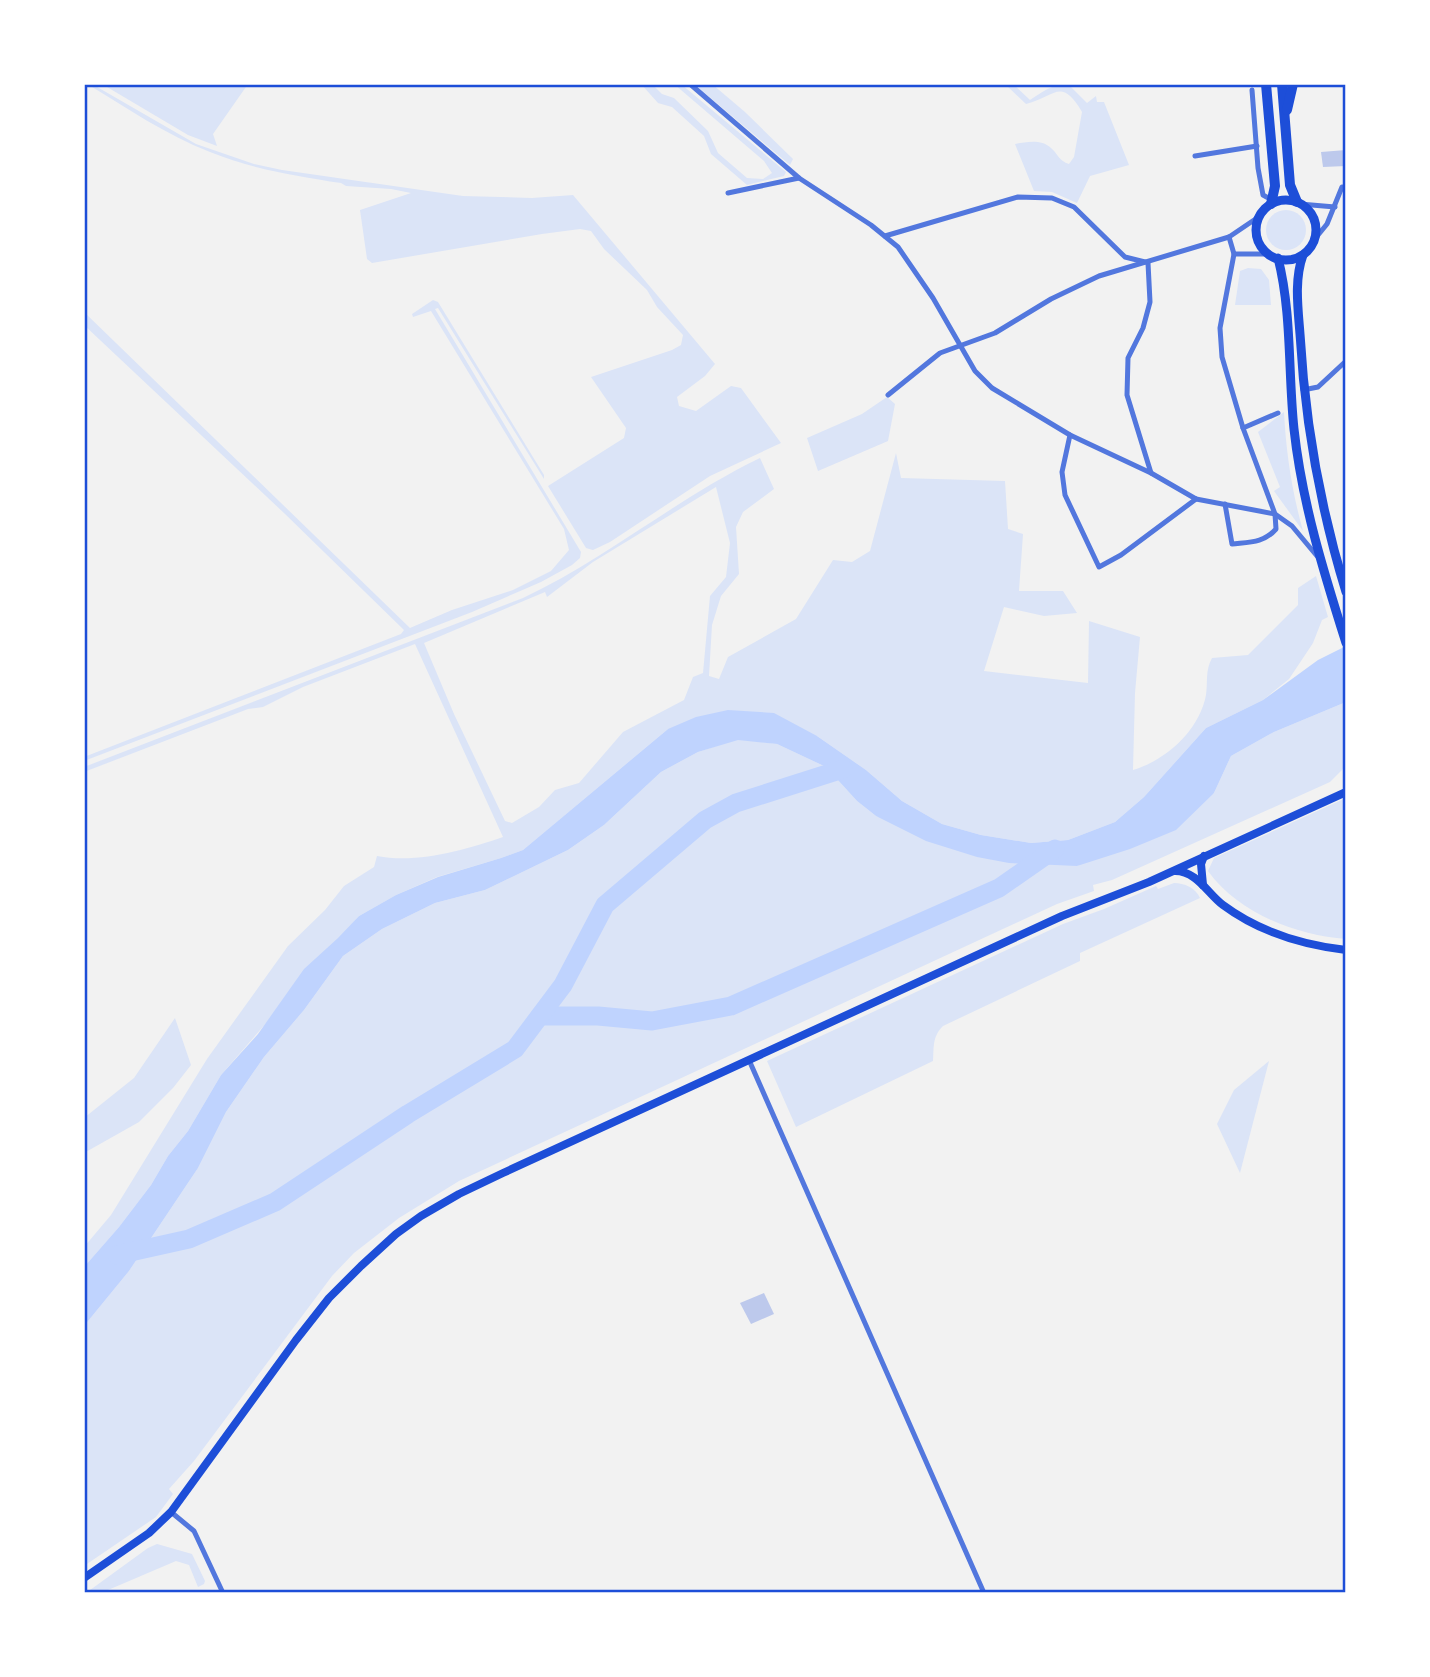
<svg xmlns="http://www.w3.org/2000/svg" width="1430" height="1677" viewBox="0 0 1430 1677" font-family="Signika,sans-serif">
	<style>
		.green { fill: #dbe4f7; fill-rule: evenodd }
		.water { fill: #bfd3fe }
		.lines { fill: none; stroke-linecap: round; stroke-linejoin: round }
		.river { stroke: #bfd3fe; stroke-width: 19 }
		.building { fill: #bdc9ec }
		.minor { stroke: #5277de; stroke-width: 5 }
		.secondary { stroke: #1d4ed8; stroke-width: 8 }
		.trunk { stroke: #1d4ed8; stroke-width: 9 }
		.motorway { stroke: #1d4ed8; stroke-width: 10 }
		.neatline { fill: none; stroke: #1d4ed8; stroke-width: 2.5 }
	</style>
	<rect width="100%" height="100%" fill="#f2f2f2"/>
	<g class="green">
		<path d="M87,84H92L196,144L254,164L282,170L463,196L532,198L573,195L715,364L705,376L677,397L679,406L696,411L731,386L741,388L781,443L710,476L610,542L593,550L586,548L548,486L624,438L626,428L591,377L672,350L681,345L683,335L657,307L647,290L604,249L591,231L580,229L542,234L372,263L367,259L360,210L411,193L391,189L346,186L341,183C296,176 252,169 210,152C166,135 127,108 87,84Z"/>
		<polygon points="102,84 248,84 213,134 217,146 188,135"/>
		<polygon points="641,84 652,84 662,94 674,98 708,131 718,153 747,178 763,179 772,173 764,161 674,84 681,84 786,172 784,176 747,185 711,154 704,136 672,107 658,103"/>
		<polygon points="694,84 712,84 745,112 793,159 790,165"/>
		<path d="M1005,84H1013L1030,100C1042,92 1052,84 1068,84L1087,103L1096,96L1097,102H1104L1129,165L1090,176L1077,203L1052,192L1034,191L1015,144C1027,142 1041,139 1051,148C1058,154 1059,161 1069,164L1074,157L1082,112C1061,76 1055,97 1026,104Z"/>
		<circle cx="1286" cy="230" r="20"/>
		<polygon points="1248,268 1261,269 1269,280 1271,305 1235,305 1240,271"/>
		<polygon points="433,300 438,302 544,475 544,479 438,308 435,309 581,552 580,558 572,565 541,582 472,612 84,761 84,757 401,634 404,630 284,513 84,325 84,312 410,628 452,610 513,590 551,571 569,550 564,529 431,311 413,317 412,314"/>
		<polygon points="887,397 895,404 888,441 818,471 807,438 862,414"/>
		<path d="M1284,412C1286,452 1292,492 1303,531L1274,491L1280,487L1258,432Z"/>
		<path d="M896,453L901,478L1005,481L1008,529L1023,534L1019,591H1063L1077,613L1044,616L1004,607L984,671L1088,683L1089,621L1140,637L1135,693L1133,770C1166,760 1199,731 1206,695C1208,681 1205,671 1212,658L1248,655L1298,605V588L1316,576L1328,617L1322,620L1313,643L1289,679L1263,700L1206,728L1144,797L1115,822L1068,840L1031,843L981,835L942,824L902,801L866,770L817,736L668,729L523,850L501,858L437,877L396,895L359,916L221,1075L188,1131L168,1156L151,1185L119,1227L84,1267V1247L111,1215L207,1059L288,946L325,910L344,886L374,867L377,856C417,864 465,850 503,837L415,644L303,687L263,707L248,709L84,772V767L523,598C606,559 677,498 760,458L774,489L743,512L736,527L739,574L721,596L712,625L709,676L719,679L728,657L796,619L833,560L852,562L870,551ZM716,487L730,543L726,577L710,596L703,673L693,677L684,700L623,732L579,783L555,790L539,807L512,823L505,821L454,714L424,643L545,592L547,597L593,562Z"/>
		<polygon points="1346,702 1346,766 1330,782 1112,880 1093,885 1094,891 1057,904 459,1181 399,1218 354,1253 332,1276 194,1461 169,1489 173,1494 156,1517 84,1566 84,1326 129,1271 198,1168 226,1112 264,1057 304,1010 343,956 382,929 435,903 485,890 568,850 604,825 661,772 698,752 738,739 777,744 826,767 857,801 876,816 1077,866 1214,793 1231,756 1274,732"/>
		<path d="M1346,798L1343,862L1346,891V939C1296,935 1238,913 1208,871L1214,858Z"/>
		<path d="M1174,883C1184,883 1196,888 1200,898L1080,953V961L943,1026C932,1037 934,1047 933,1061L796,1127L767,1061L1063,924L1104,909L1156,886L1158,889Z"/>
		<polygon points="175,1018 191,1065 173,1088 139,1122 84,1153 84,1118 134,1078"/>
		<polygon points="1269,1061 1240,1173 1217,1124 1234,1090"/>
		<polygon points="157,1544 192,1554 205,1581 204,1584 198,1587 189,1565 176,1561 101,1593 86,1593 148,1548"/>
	</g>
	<polygon class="water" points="1346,646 1346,702 1274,732 1231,756 1214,793 1176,830 1130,849 1077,866 1009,863 977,857 926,841 876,816 857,801 826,767 777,744 738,740 698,752 661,772 604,825 568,850 485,890 435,903 382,929 343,956 304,1010 264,1057 226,1112 198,1168 129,1271 84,1326 84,1267 119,1227 151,1185 168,1156 188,1131 221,1075 258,1034 304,969 338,938 359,916 396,895 438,877 501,858 523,850 668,729 696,717 728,710 774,713 817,736 866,770 902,801 942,824 981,835 1031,843 1068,840 1115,822 1144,797 1206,728 1263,700 1318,660"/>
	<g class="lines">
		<g class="river">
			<polyline points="540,1016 598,1016 652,1021 731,1006 999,888 1055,849"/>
			<polyline points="117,1255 189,1239 275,1202 408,1114 515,1049 563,985 605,905 705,820 736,803 843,769"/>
		</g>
	</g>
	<g class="building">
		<polygon points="1346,150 1346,166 1323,167 1321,152"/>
		<polygon points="764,1293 774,1314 751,1324 740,1303"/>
	</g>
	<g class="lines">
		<g class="minor">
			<polyline points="690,84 799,178 871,225 898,247 933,298 975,371 992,388 1070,435 1151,473 1196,499 1275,514 1292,526 1317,556"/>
			<polyline points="1252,90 1258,168 1263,195 1272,200"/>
			<polyline points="1195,156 1257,146"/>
			<polyline points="728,193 799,178"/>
			<polyline points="1300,204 1335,207"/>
			<polyline points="885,236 1018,197 1052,198 1074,207 1125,257 1145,262"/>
			<polyline points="1314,240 1327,224 1342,187 1346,188"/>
			<polyline points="1234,254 1269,254"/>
			<polyline points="1148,263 1150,302 1143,328 1128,358 1127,395 1151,473"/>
			<polyline points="1303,390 1318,387 1346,361"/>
			<polyline points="888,395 940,353 995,333 1051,299 1099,276 1229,237 1260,216"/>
			<polyline points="1243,428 1278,413"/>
			<polyline points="1070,435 1062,472 1065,495 1099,567 1121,555 1196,499"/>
			<path d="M1225,504L1232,544C1249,542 1264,543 1276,529L1275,514L1243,428L1222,357L1220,328L1234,254L1229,237"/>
			<polyline points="749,1060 984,1593"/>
			<polyline points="171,1512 194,1531 223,1593"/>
		</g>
		<g class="secondary">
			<path d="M1175,871C1197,871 1208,894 1223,905C1258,931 1303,945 1346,950"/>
			<polyline points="1203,885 1201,864 1204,856"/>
			<polyline points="84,1578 149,1533 171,1512 296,1340 329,1298 361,1266 396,1234 421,1216 459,1194 503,1173 1062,916 1149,882 1346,792"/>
		</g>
		<g class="trunk">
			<circle cx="1286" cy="230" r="30"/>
			<path d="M1303,255C1294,280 1298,308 1300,334C1305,423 1320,507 1346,592"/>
			<path d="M1278,258C1292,313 1288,373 1294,429C1302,503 1324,573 1346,643"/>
		</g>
		<g class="motorway">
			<polyline points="1266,84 1275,186 1271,204"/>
			<polyline points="1282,84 1290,185 1297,202"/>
			<polyline points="1287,110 1293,84"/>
		</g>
	</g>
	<rect width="1430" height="1677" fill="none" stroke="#ffffff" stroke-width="172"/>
	<rect x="86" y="86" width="1258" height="1505" class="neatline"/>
</svg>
